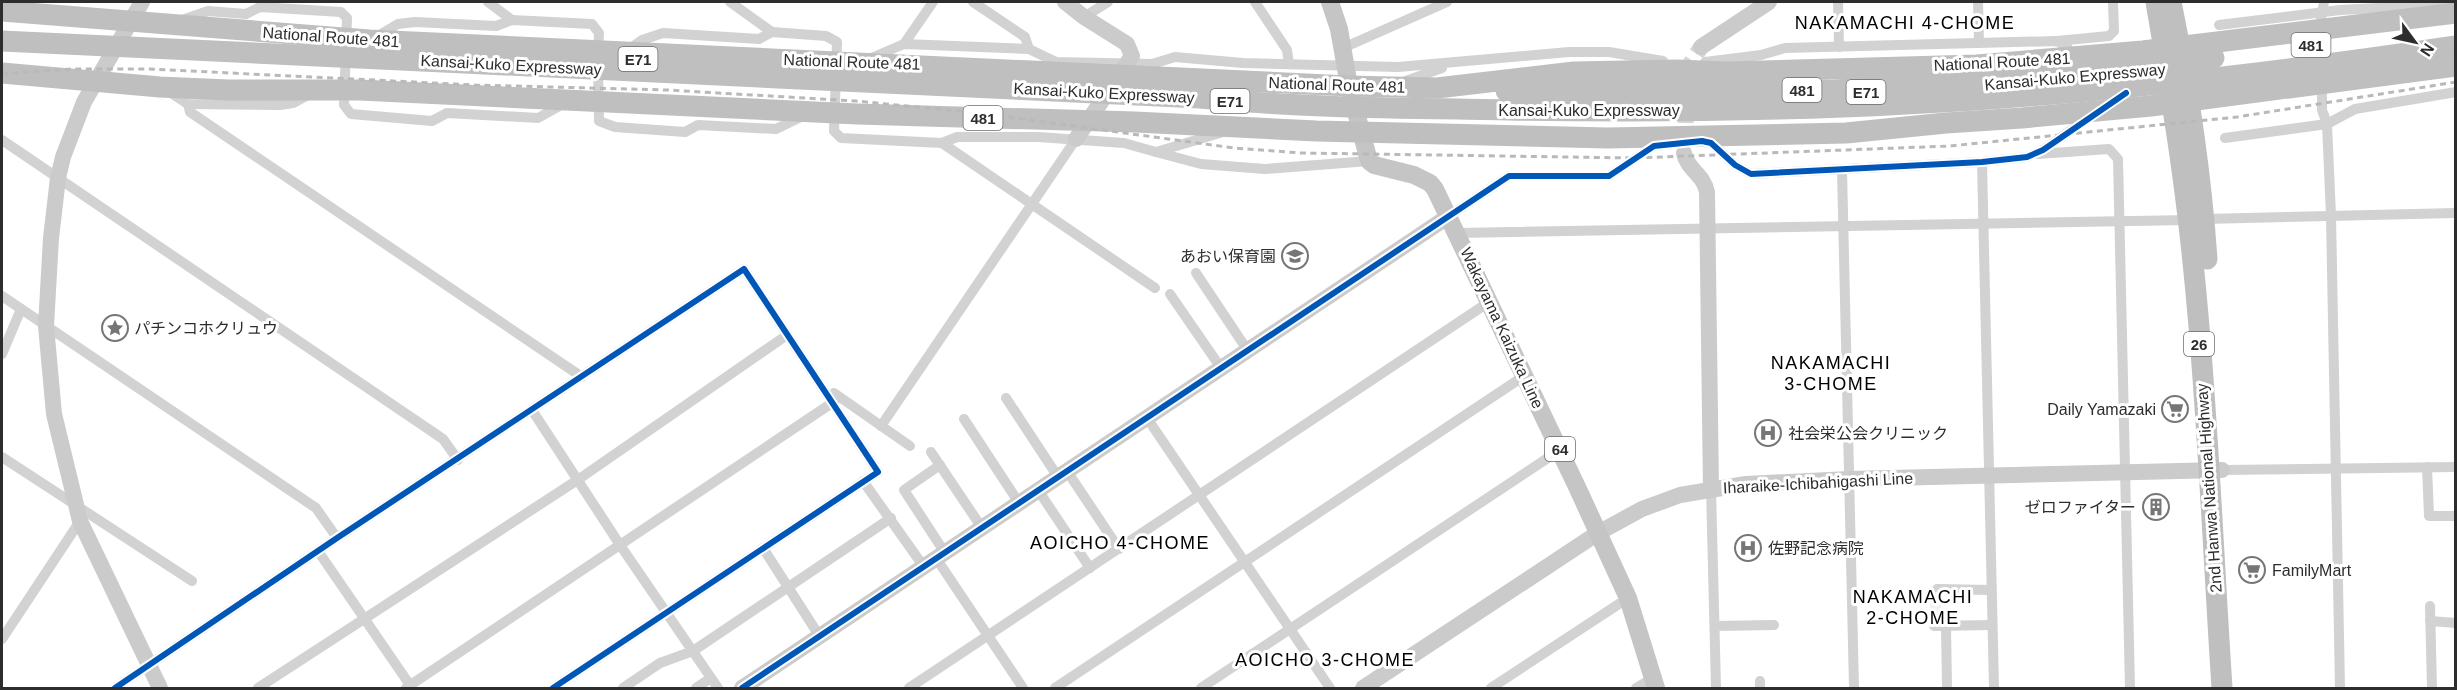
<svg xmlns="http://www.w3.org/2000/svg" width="2457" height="690" viewBox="0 0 2457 690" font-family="Arial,'Noto Sans JP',sans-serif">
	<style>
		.green { fill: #eef3ec }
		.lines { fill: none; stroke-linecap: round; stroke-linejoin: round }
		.secondary-tunnel { stroke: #d5d5d5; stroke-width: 16; stroke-dasharray: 16 8; stroke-linecap: butt }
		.street { stroke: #d2d2d2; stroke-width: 10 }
		.secondary { stroke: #cbcbcb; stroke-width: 16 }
		.primary { stroke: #c5c5c5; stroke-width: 18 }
		.highway { stroke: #bfbfbf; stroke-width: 21 }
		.rail { stroke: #b9b9b9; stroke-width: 3; stroke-dasharray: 6 4.5; stroke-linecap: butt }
		.cycleway-casing { stroke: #fff; stroke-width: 10 }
		.cycleway { stroke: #0057b8; stroke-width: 6 }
		.labels { text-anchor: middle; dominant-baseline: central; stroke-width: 6; stroke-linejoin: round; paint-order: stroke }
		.shield { fill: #fff; stroke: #6c6c6c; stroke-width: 1.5 }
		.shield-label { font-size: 15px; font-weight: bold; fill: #2d2d2d }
		.street-label { font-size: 16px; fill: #2d2d2d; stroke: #fff }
		.poi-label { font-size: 16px; fill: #2d2d2d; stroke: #fff; text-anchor: start }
		.neighbourhood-label { font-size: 18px; letter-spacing: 1.5px; fill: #000; stroke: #fff }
	</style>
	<rect width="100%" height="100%" fill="#fff"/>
	<polygon class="green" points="1930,603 1941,603 1941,623 1930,624"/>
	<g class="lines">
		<polyline class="secondary-tunnel" points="1685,147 1687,69 1701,47"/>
		<g class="street">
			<polyline points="488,2 512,20"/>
			<polyline points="730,2 772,32"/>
			<polyline points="973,2 1025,37 1029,49"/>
			<polyline points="1255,2 1287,50 1289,64"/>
			<polyline points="1838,2 1839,47"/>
			<polyline points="1978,2 1979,43"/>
			<polyline points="1084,17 1108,2"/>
			<polyline points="182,20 208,11 246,14 260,7 341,12 347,18 344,105 351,114 432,121 447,113 538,118 565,103"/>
			<polyline points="2219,25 2340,10 2416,6 2451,2"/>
			<polyline points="376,37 398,24 415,22 496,26 512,20 592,24 599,33 598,52"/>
			<polyline points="2057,41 2109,36 2114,31 2113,2"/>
			<polyline points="904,44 933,2"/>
			<polyline points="1343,48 1447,2"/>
			<polyline points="628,50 642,40 663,33 759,39 772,32 826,36 837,42 834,131 841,138 942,143 1155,288"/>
			<polyline points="869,59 904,44 1029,49 1056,62 1152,64 1175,57 1243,63 1398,67 1569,52 1609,52 1663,61"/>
			<polyline points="1705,62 1761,55 1785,48 2057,41 2067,47 2073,58"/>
			<polyline points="2321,67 2320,25 2324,2"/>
			<polyline points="598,68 599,121 615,127 685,132 698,125 776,129 805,115"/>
			<polyline points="1403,82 1442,68"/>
			<polyline points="2322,82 2322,110 2327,124 2331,216 2340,688"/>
			<polyline points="168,91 188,104 280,105 293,103 308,95"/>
			<polyline points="188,104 190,112 582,377"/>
			<polyline points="2225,138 2327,124 2355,109 2456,92"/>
			<polyline points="2,140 443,439 458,460"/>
			<polyline points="1704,142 1711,143 1735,165 1751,174 1982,162 2027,157 2043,150 2091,116"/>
			<polyline points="942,143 957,137 1038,137 1124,143 1156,152 1220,133"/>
			<polyline points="1156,152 1201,164 1265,169 1369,161"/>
			<polyline points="2038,154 2109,149 2118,159 2130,688"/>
			<polyline points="1982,162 1994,688"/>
			<polyline points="1842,170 1854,688"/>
			<polyline points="1449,216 1509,176 1609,176 1654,146 1664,145"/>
			<polyline points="2204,219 2456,213"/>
			<polyline points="1457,233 2189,220"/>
			<polyline points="1196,273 1248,351"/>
			<polyline points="1170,294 1221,368"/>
			<polyline points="2,296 316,508 337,538"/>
			<polyline points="2,354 21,309"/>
			<polyline points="834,393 910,446"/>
			<polyline points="1006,398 1058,477"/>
			<polyline points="532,410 620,545 718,688"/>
			<polyline points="1147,418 1330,688"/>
			<polyline points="964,419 1019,503"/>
			<polyline points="881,426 1076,139"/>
			<polyline points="931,452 982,528"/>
			<polyline points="2,457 192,581"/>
			<polyline points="940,465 904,490 945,553"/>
			<polyline points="2427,467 2429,516 2456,516"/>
			<polyline points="2222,470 2456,467"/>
			<polyline points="1067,471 1119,549"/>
			<polyline points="863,481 924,567"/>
			<polyline points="1711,489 1716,688"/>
			<polyline points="1038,490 1090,568"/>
			<polyline points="763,548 820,637"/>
			<polyline points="318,551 412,688"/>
			<polyline points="936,558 1023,688"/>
			<polyline points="1937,589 1991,590"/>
			<polyline points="2430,606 2432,688"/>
			<polyline points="2430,621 2456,623"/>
			<polyline points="1715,626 1774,625"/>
			<polyline points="1934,626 1992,625"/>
			<polyline points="1946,626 1947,688"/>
			<polyline points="2,639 80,521"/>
			<polyline points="1760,681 1760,688"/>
			<polyline points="115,688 337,538 744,269 878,472 553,688"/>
			<polyline points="258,688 579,479 787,335"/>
			<polyline points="406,688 832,403 838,397"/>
			<polyline points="623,688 660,663 693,651 891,518"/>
			<polyline points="696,688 711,678"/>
			<polyline points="909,688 1489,302"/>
			<polyline points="1055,688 1524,376"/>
			<polyline points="1201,688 1560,450"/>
			<polyline points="1491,688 1628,598"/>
			<polyline points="1636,688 1653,678"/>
		</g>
		<g class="secondary">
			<polyline points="142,2 84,102 63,157 58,178 51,238 46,326 54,414 80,521 160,688"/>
			<polyline points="1065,2 1084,17 1127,44 1132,56 1076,139"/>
			<polyline points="1701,47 1769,2"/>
			<path d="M1684,153C1687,170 1703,173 1707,192L1711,489"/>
			<polyline points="742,688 1449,216"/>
			<polyline points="1363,688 1598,533 1642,509 1680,495 1746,484 1849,479 2222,470"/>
		</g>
		<polyline class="primary" points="1330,2 1339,29 1349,86 1369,161 1374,165 1414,175 1430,183 1435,189 1578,489 1628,598 1656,688"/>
		<g class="highway">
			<polyline points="2156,2 2166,61"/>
			<path d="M2171,2C2188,86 2201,173 2207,259"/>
			<polyline points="2,11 369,40 1349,86 1437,88 1574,72 1676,70 1728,72 1977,65 2143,51 2456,13"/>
			<path d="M2,41L1200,98C1303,108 1407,108 1510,110C1683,113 1856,110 2028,96C2171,85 2314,67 2456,46"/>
			<polyline points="2,73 160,87 228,90 360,90 857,114 1135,122 1316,131 1608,138 1846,133 1946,123 2022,118 2151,106 2456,66"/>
			<polyline points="1506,91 1834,90 1934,85 2033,79 2214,58"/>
			<path d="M2170,92C2204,288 2209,490 2222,688"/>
		</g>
		<polyline class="rail" points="2,74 72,69 149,69 475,85 667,90 856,101 979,113 1234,148 1301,153 1634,158 1950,146 2237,117 2456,82"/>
		<defs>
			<g id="cycleway">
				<polyline points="115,688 337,538 744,269 878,472 553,688"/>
				<polyline points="742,688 1509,176 1609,176 1654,146 1702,141 1711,143 1735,165 1751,174 1982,162 2027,157 2043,150 2126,93"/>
			</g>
		</defs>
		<use href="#cycleway" class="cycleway-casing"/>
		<use href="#cycleway" class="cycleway"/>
	</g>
	<defs>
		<symbol id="school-ring" viewBox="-11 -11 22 22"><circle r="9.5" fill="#fff" stroke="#767676" stroke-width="1.5"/><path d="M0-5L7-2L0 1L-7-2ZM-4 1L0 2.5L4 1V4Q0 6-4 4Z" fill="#767676"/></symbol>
		<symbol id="sight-ring" viewBox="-11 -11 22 22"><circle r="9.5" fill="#fff" stroke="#767676" stroke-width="1.5"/><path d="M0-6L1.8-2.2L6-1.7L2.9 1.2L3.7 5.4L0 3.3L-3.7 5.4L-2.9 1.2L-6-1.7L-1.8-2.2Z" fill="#767676"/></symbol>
		<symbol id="supermarket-ring" viewBox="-11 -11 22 22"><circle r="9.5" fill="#fff" stroke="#767676" stroke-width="1.5"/><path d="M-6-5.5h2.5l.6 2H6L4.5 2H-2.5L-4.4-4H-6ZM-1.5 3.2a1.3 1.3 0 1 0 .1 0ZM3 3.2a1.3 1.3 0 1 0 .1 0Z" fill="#767676"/></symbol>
		<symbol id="hospital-ring" viewBox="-11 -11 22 22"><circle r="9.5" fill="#fff" stroke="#767676" stroke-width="1.5"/><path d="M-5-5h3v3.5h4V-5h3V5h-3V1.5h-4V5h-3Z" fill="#767676"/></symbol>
		<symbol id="building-ring" viewBox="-11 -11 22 22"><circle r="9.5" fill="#fff" stroke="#767676" stroke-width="1.5"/><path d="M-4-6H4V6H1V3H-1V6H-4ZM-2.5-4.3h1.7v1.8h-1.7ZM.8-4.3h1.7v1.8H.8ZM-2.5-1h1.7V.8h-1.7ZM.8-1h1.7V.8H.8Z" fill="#767676"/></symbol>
	</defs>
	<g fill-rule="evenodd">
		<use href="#school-ring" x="1280" y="241" width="30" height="30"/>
		<use href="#sight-ring" x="100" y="313" width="30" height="30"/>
		<use href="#supermarket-ring" x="2160" y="394" width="30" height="30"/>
		<use href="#hospital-ring" x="1753" y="418" width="30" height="30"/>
		<use href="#building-ring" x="2141" y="492" width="30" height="30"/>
		<use href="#hospital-ring" x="1733" y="533" width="30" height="30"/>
		<use href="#supermarket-ring" x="2237" y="555" width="30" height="30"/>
	</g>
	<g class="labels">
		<g class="shield">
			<rect x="2291.5" y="33" width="39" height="24" rx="4.5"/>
			<rect x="618.5" y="47" width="39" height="24" rx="4.5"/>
			<rect x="1782.5" y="78" width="39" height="24" rx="4.5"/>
			<rect x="1846.5" y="80" width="39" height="24" rx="4.5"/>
			<rect x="1210.5" y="89" width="39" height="24" rx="4.5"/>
			<rect x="963.5" y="106" width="39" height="24" rx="4.5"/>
			<rect x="2184" y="332" width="30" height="24" rx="4.5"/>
			<rect x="1545" y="437" width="30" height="24" rx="4.5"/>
		</g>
		<g class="shield-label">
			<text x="2311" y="45">481</text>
			<text x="638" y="59">E71</text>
			<text x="1802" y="90">481</text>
			<text x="1866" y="92">E71</text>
			<text x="1230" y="101">E71</text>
			<text x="983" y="118">481</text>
			<text x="2199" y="344">26</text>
			<text x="1560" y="449">64</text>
		</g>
		<g class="street-label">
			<text transform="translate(331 37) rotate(4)">National Route 481</text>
			<text transform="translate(852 62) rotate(2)">National Route 481</text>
			<text transform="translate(2002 62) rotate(-3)">National Route 481</text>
			<text transform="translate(511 65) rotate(3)">Kansai-Kuko Expressway</text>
			<text transform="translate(2075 77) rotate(-5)">Kansai-Kuko Expressway</text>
			<text transform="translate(1337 85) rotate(2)">National Route 481</text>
			<text transform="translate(1104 93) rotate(3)">Kansai-Kuko Expressway</text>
			<text x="1589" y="110">Kansai-Kuko Expressway</text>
			<text transform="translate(1502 328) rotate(65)">Wakayama Kaizuka Line</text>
			<text transform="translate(1818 483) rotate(-3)">Iharaike-Ichibahigashi Line</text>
			<text transform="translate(2209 488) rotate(-94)">2nd Hanwa National Highway</text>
		</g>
		<g class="poi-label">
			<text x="1276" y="256" text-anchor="end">あおい保育園</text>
			<text x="134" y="328">パチンコホクリュウ</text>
			<text x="2156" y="409" text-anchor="end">Daily Yamazaki</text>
			<text x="1788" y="433">社会栄公会クリニック</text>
			<text x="2136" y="507" text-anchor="end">ゼロファイター</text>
			<text x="1768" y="548">佐野記念病院</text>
			<text x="2272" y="570">FamilyMart</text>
		</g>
		<g class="neighbourhood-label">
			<text x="1905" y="23">NAKAMACHI 4-CHOME</text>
			<text x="1831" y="363">NAKAMACHI<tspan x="1831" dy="21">3-CHOME</tspan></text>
			<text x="1120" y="543">AOICHO 4-CHOME</text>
			<text x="1913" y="597">NAKAMACHI<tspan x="1913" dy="21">2-CHOME</tspan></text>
			<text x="1325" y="660">AOICHO 3-CHOME</text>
		</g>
	</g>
	<rect width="2457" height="690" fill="none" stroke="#2d2d2d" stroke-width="6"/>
	<g transform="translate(2415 42) rotate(123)" stroke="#ffffff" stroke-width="4.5" paint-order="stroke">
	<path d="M0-4.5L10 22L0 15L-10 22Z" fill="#2d2d2d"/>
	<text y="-9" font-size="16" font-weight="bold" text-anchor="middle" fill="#2d2d2d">N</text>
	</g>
</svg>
